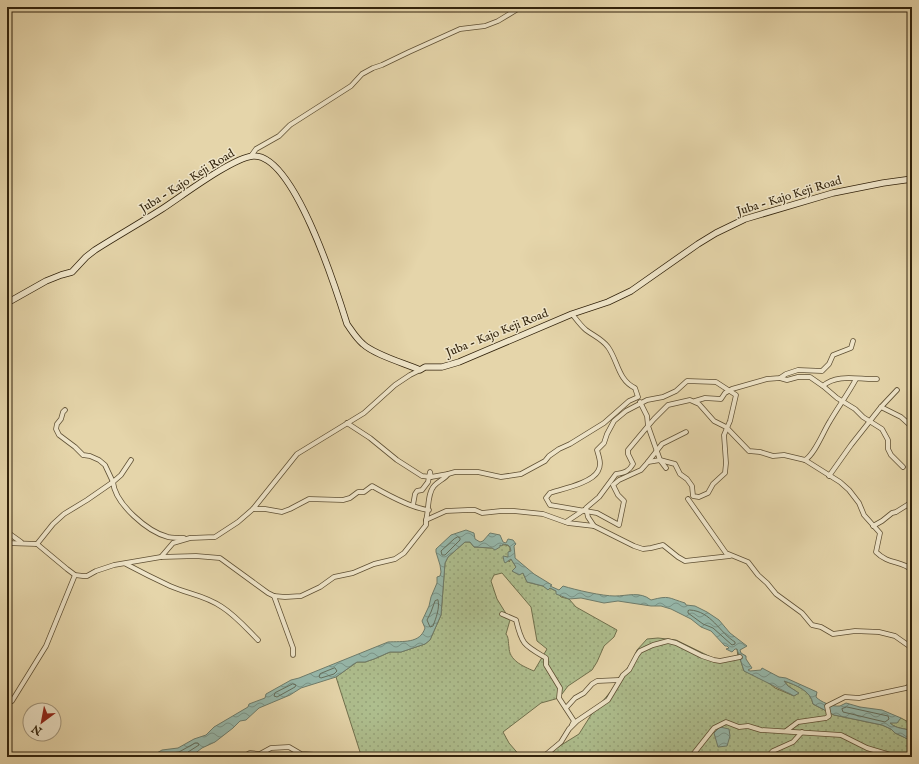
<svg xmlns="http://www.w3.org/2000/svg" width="919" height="764" viewBox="0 0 919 764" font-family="'IM FELL English',serif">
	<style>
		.green { fill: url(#green-dots); stroke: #70704d; fill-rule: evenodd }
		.water { fill: url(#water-waves); stroke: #6e7c6b }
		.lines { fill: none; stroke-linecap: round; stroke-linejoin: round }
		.shore { stroke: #646e5c; stroke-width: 1 }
		.street-casing { stroke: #5f5034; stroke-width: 5.5 }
		.secondary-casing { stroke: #32230c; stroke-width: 7 }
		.street { stroke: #eee4c8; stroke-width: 4 }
		.secondary { stroke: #eee4c8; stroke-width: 5.5 }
		.labels { text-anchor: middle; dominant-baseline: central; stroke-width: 3; stroke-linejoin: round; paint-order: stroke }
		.street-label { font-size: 12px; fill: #32230c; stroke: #eee4c8 }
	</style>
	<defs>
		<pattern id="green-dots" width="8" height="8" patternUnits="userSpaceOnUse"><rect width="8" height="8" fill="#aebe8e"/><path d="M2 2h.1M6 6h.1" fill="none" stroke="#96a379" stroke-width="1.8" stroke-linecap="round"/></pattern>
		<pattern id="water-waves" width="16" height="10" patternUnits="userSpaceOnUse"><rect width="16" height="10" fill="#96b8ab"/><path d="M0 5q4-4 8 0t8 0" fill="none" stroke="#7b958a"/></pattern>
	</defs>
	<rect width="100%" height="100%" fill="#e5d5aa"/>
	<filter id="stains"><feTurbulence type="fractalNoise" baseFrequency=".005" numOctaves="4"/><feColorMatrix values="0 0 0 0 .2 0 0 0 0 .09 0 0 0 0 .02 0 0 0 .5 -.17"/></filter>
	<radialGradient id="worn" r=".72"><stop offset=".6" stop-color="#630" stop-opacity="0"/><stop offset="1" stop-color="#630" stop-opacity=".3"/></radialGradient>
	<g class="green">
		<path d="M465,542H470L474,547C480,547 486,548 491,548C498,547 504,542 510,547C511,552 508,556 509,562L511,559L516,567L512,571L520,574L523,573L527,582L543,586L548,589L550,588L556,591L561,597L569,599L576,607L617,630L614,637L604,646L597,662L592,670L568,686L559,698L541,703L503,732L509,743L521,757H364L361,755L336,677L357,662H365L374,659L390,652H401L425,644L430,640L441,615L445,563L448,557ZM502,573L531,607L537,641L547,649L534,671C522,666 509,660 509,647C508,642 509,638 506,634L510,620L497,599L491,581L494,575Z"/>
		<path d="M658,638L676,640L713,658L721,660L738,657L737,649L744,671L765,680L775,688L794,696L798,693L788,686L784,681C796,685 811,690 813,704L834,715L882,725L891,729L895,733L912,741V757H542L579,734L591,715L612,690L633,660L637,650L647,639Z"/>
		<path d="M901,718L912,724V731C904,728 896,729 890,723L897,722Z"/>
	</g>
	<g class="water">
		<path d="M466,530L474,533L475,539L480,542L483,541L490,533L500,535L503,542L506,543L508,539L513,540L516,544L514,546L515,556V558L534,574L552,585L550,586L559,590L563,586C576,590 602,596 615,596C627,596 640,591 651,600C670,595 668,598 685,603L686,605L695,606L707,612L719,620L730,633L747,646L740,650L741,653L746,656V659L752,668L748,670L750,671L761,670L762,668L779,677L786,678L817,692L816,697C821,702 832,707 840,706C842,705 844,704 846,703L860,707L882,710L901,718L897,723H890C896,729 904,728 912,731V741L895,733L891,729L882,725L834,715L813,704C811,691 796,685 784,681L788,686L799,693L794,696L744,671L737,649H735L732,652L726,649L729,648L727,646H725L711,631L701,627L691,619L671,609L661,606H651L618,601L604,603L581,598L569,599L556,594V591L550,588L548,590L543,586L527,582L523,573L519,575L512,571L516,567L511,559L505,563L504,561L503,556L508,557V552L511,551L510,547L508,545L503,544L502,546L500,545V547L495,550L492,548L474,547L470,542H465L448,557L445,563L441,615L430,640L425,644L401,652H390L374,659L365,662H357L336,677L301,688L290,695L259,708L246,720L240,721L233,728L215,742L202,748L193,755L183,757H150L162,750L178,748L194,739L206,735L214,727L248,707L249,704L265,698L266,694L291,680L299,678L388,642C403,641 420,644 425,628L422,621L429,606L431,597L437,583V577L440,576L441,572L440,565L436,552V549L451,535Z"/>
		<polygon points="720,727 729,729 730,736 727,746 718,747 714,733"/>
	</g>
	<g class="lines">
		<g class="shore">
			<polygon points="458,537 460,538 460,540 445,555 442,555 441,551 454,539"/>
			<path d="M438,600C440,608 436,618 433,626L430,627L427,620L431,612L435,601Z"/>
			<path d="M690,610C711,611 720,633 735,642V644L732,645L713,628L703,624L688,613V611Z"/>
			<polygon points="335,668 337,671 334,674 321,678 319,677 320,674"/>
			<polygon points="293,684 296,685 295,687 277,697 274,696 275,693"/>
			<polygon points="847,707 888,716 889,719 885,722 843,712 842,709"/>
			<polyline points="158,757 163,754 179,752 195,743 198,743 199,745 188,752 186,757"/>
		</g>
		<defs>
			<g id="street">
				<polyline points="251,156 256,149 279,136 290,125 351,86 362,74 373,68 382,65 409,52 460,29 485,26 498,21 521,7"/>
				<polyline points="780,378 787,380 798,377 810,377 823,386 837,398 855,409 863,417 882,429 888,440 888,449 891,455 903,467"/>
				<path d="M687,381L716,382L736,395L730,421L724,435L726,463L725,473L713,484L708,493L699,497L693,496L692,486L687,479L680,474L675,464L660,460L648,462L641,470L619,480L613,485L618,495L624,501L619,525L597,513L550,505L546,498L550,493C562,489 592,483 598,471C602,465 599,457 597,450L604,443L607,434L614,421L626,411L647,400L663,397L676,391Z"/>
				<path d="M823,386C837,373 860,380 877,379"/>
				<polyline points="695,401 705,398 721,399 725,393 732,389 767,379 780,378 786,374 798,370 822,371 829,364 833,355 851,348 853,341"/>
				<polyline points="881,407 901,417 912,427"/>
				<polyline points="65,410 63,412 61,419 57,424 56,429 59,435 75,447 83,455 90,456 99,460 105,465 113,482 121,475 131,460"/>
				<polyline points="347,423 370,438 397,460 422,476 431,477 448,474"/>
				<path d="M805,460C815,454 823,432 830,421C838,407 848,394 856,379"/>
				<polyline points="648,462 662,444 686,432"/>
				<path d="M666,468L660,460L648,426L654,419L668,405L690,400L699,404L714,421L726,427L749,451L760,452L773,456L784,455L805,460L840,482L849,490L859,503L864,515L880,533L876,552C889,565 901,560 912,570"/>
				<polyline points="829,476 851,445 881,407 897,390"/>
				<polyline points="688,499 726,553 748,562 758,575 767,583 776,594 802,613 812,625 821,627 833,634 855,631 879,632 895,636 912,648"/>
				<polyline points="413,505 415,494 417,491 422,490 428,482 430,472 431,477"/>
				<path d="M253,509H265L282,512L290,509L309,499L343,500L350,498L358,492H364L372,486C386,494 413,509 429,510"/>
				<path d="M426,520C429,510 427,494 434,486C438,481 445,479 448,474L455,472H478L501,477L521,474L545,461L549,456L559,449L570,444L604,423L629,401L638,397L635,388C618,380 618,361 608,347C602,339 594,336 586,330C581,326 576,319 572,314"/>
				<polyline points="566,522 584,510"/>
				<path d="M594,526L588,517L586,508L599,497L616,474C625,473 629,471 633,464L628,454V450L648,426L647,416L640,402"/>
				<polyline points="873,526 882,521 892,513 896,512 912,502"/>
				<polyline points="7,532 21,542"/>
				<polyline points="7,543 37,544 67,569 75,575 83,576 87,576 96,571 114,565 161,557 196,556 220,558 268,593 274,596 293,648 293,655"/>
				<path d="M37,544L53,524L64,514L87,500L113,482C115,504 148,532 168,537C173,538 179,538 184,538"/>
				<polyline points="161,557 173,543 190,538 215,537 238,522 253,509 297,454 364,413 395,385 410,375 420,370"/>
				<path d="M126,564C141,572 155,579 170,586C188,594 205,595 222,607C236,616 246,628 258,640"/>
				<polyline points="274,596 285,597 301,596 320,587 334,577 353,573 374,564 395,559 404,553 426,525 426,520 446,511 468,510 475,510 482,513 501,511 514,511 543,514 568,523 594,526 634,546 643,549 651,548 663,545 678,557 685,561 730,556"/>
				<path d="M502,614L516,620C522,645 524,645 546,658V665L560,688L559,698L574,721L572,725"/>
				<polyline points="12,701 46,646 75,575"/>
				<polyline points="566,708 575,698 584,693 592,684 597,681 619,680"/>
				<polyline points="786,731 798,722 826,718 829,716 827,706 845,697 859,698 906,688 912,685"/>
				<polyline points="243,757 250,753 260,754 271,748 289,747 301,754 318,755 322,757"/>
				<polyline points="543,757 561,742 569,729 577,721 608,700 623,675 629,670 637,655 640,651 653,645 668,641 676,643 702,656 714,660 720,661 740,657"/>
				<polyline points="691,757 714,728 726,722 739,727 748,726 761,730 841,735 867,748 897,757"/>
				<polyline points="772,757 771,753 773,751 793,742 802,732"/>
			</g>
			<path id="secondary" d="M7,303L46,281L61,275L72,272L86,257L95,250C117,236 140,223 162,209C182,196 232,158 253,156C294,153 337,292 347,324C352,331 356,338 363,344C375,355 404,363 420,370L425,367H442L459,362L572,314L608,302L631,291L698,244L716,233L745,219L833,193L883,183L912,179"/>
		</defs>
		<use href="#street" class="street-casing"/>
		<use href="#secondary" class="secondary-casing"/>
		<use href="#street" class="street"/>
		<use href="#secondary" class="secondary"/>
	</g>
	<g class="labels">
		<g class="street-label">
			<text transform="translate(187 181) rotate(-32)">Juba - Kajo Keji Road</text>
			<text transform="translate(789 196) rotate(-17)">Juba - Kajo Keji Road</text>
			<text transform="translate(497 333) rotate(-22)">Juba - Kajo Keji Road</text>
		</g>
	</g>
	<rect width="919" height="764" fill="none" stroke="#e5d5aa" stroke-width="24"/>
	<rect x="8" y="8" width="903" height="748" fill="none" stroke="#32230c" stroke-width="2"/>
	<rect x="12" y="12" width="895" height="740" fill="none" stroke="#32230c"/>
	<g transform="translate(42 722) rotate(212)"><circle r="19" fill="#eee4c8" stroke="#a3977d"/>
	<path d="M0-3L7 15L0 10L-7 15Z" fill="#8f2418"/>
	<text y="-6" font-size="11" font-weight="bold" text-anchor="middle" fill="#32230c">N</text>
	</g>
	<rect width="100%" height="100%" filter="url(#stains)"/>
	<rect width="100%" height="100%" fill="url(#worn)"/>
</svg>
